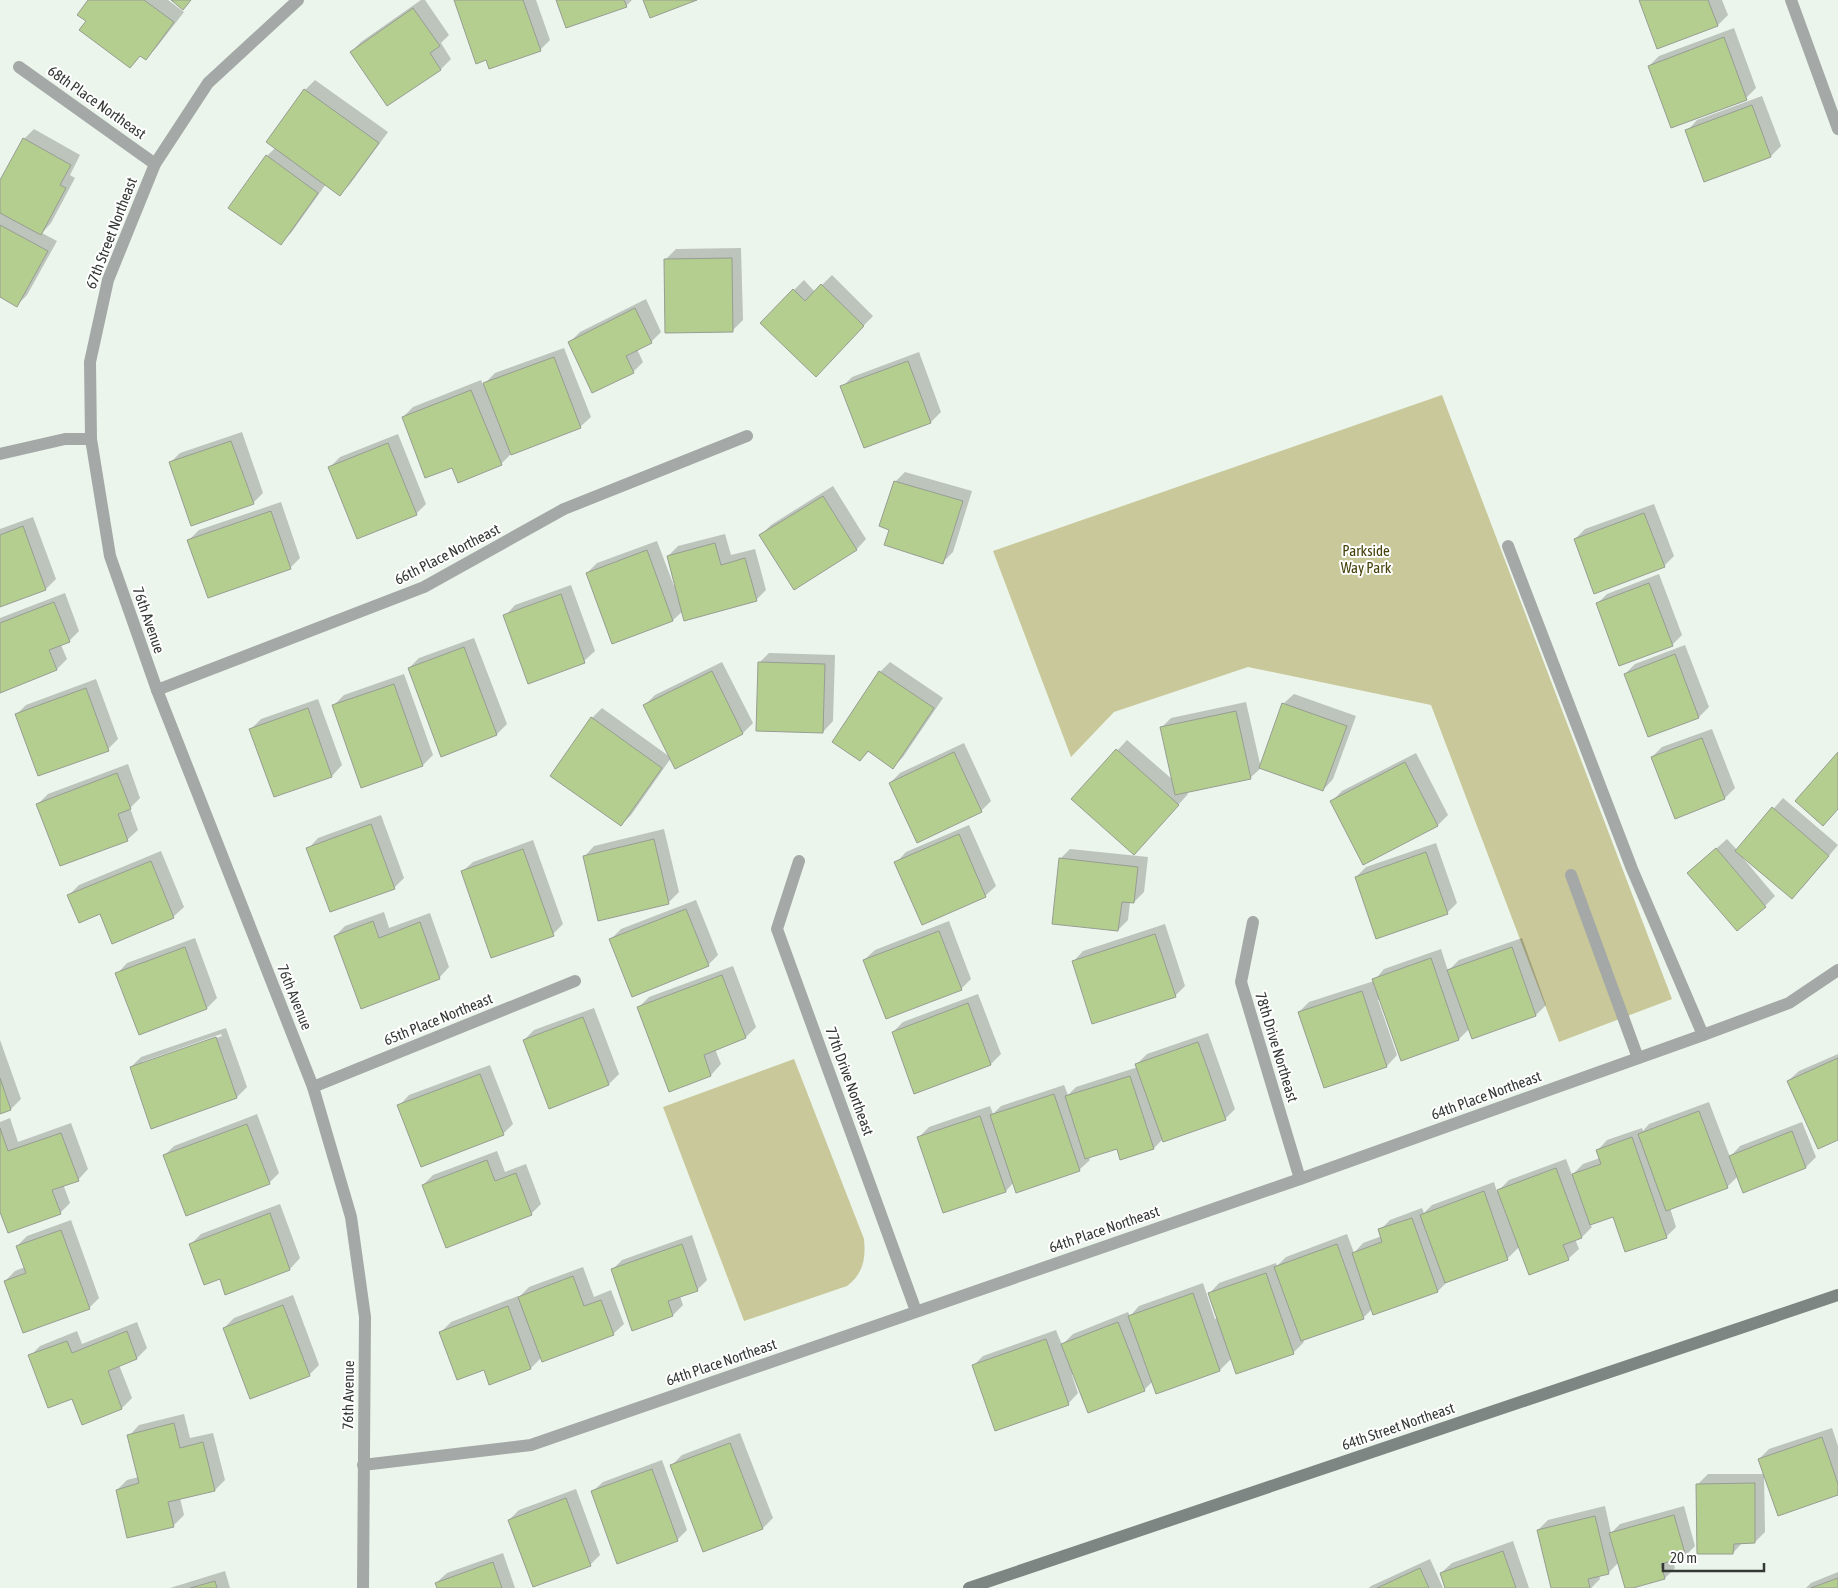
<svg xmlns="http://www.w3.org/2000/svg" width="1838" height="1588" viewBox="0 0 1838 1588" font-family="'Asap Condensed',sans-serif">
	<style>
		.green { fill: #c9c89a }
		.shadow { fill: #0003; fill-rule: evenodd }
		.building { fill: #b3ce8e; stroke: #989d93 }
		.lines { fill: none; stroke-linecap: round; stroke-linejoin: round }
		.lane { stroke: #a4a9a7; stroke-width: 12 }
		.street { stroke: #a4a9a7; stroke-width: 12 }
		.secondary { stroke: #7e8683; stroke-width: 12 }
		.labels { text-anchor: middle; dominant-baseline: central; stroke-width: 4; stroke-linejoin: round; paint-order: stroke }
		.street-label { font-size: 15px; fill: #353936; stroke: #fff }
		.park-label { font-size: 15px; fill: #46420b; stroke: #fff }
	</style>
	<rect width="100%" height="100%" fill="#ebf5ec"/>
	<g class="green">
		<polygon points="1442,395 1672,999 1559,1042 1431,705 1248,667 1114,712 1071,757 993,551"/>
		<path d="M794,1059L864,1239C866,1259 863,1274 847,1286L744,1321L663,1107Z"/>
	</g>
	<g class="shadow">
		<polygon points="90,0 168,0 184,12 156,48 146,58 141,55 130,67 88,21"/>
		<polygon points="421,0 425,0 449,35 441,43 451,59 441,69 387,104 351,52 361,42"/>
		<polygon points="456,0 536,0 550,40 540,50 487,58"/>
		<polygon points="557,0 632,0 626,6"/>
		<polygon points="1640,0 1722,0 1728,15 1718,25"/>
		<polygon points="1734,28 1756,88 1746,98 1649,66 1659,56"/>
		<polygon points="315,80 388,132 350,184 340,194 326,184 291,233 281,243 267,156 275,148 305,90"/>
		<polygon points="1762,96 1781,146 1771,156 1705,180 1687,131 1697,120"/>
		<polygon points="34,129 80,155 70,175 75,178 51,223 42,233 57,241 27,295 17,305 0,296 0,182 24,139"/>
		<polygon points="741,248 743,320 732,331 666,259 676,249"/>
		<polygon points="832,275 873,316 816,375 762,322 804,280 815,292"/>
		<polygon points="646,299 661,332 651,342 637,349 643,362 633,372 570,342 580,332"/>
		<polygon points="564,348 591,417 580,427 511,454 501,464 453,466 403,417 413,407 481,380 483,385 495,373"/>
		<polygon points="919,352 941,412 931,422 864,447 842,387 852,377"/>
		<polygon points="242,432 263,493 253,503 170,463 180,453"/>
		<polygon points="398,434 426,504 416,514 329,468 340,457"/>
		<polygon points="905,472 972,491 953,552 943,562 890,529 895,482"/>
		<polygon points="833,486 866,539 856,550 761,535 771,525"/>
		<polygon points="281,502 300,558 290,568 189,540 199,530"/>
		<polygon points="1654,504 1674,556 1664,566 1575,539 1585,529"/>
		<polygon points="33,517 56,579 46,589 0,606 0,529"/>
		<polygon points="725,534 731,555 755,549 766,590 756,600 683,611 673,620 587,573 597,563 657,541 674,586 676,586 668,556 678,546"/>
		<polygon points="1659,574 1682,635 1672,645 1597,604 1607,594"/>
		<polygon points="571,585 595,651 584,661 505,616 515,605"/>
		<polygon points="65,593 79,631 69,641 61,645 67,659 57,669 0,691 0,618"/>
		<polygon points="474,638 507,724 497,734 442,755 409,668 419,658"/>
		<polygon points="1685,645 1709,707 1699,717 1649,736 1625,674 1635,664"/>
		<polygon points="769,653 835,655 833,721 823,732 759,663"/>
		<polygon points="722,662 753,723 743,733 671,758 631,815 621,825 551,776 592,718 602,708 670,757 645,705 655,695"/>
		<polygon points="890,662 943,698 903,757 893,767 869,751 860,760 880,672"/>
		<polygon points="404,674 433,755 423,765 334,705 344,695"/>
		<polygon points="96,679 118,739 108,749 16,715 26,705"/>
		<polygon points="1294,694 1356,716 1333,779 1323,790 1283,704"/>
		<polygon points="318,699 342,765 332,776 274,796 251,729 261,719"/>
		<polygon points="1246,702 1261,768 1250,778 1186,792 1188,794 1144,843 1073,799 1127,740 1173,780 1161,728 1171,718"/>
		<polygon points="1712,729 1735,788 1725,798 1675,817 1652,757 1662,747"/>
		<polygon points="964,743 991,801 981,811 890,783 900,773"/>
		<polygon points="1416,753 1448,815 1438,825 1364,863 1332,801 1342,791"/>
		<polygon points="128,764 140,798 130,808 138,830 127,840 38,804 48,794"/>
		<polygon points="1783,798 1838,845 1802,888 1744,857 1743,858 1775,896 1765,906 1689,873 1727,839 1737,850"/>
		<polygon points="381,815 404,878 394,888 308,849 318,838"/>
		<polygon points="969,825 996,886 985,896 923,923 896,863 906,852"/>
		<polygon points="664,829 679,892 669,902 584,857 594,846"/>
		<polygon points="533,840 563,924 553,934 462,872 473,862"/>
		<polygon points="1436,843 1457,903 1447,913 1356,877 1366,867"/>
		<polygon points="1070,849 1148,857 1144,892 1134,902 1130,902 1128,920 1118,930 1060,859"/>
		<polygon points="161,851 184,907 173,917 100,913 69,895 79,885"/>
		<polygon points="696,900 718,955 708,965 610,940 621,929"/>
		<polygon points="384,912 389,928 430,913 449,967 439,978 335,936 345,926"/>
		<polygon points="949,921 971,979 961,989 864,960 875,950"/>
		<polygon points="1165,924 1185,986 1175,996 1073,962 1083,951"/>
		<polygon points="195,938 217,998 207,1008 139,1033 117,974 127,963"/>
		<polygon points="1522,938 1546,1005 1536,1015 1469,1029 1459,1039 1402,1060 1380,999 1378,1000 1397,1055 1387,1066 1325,1086 1299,1012 1309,1002 1374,981 1384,969 1441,949 1448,971 1459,960"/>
		<polygon points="733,966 756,1027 746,1037 715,1049 721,1064 711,1075 670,1091 638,1008 649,997"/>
		<polygon points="978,994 1001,1054 991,1064 915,1092 893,1032 903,1022"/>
		<polygon points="594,1008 619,1074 609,1084 524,1040 534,1030"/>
		<path d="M226,1028L247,1087L237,1097L152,1127L131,1067L141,1057ZM221,1034L222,1036L142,1064V1062Z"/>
		<polygon points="1208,1033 1235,1109 1225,1119 1163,1139 1154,1148 1121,1158 1118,1147 1088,1156 1090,1160 1079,1170 1014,1182 1006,1191 944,1212 919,1137 929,1127 990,1106 993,1114 1001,1106 1064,1085 1068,1095 1076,1087 1138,1067 1137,1064 1147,1054"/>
		<polygon points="0,1040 21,1099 11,1109 0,1113"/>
		<polygon points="1838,1054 1838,1139 1788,1081 1799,1071"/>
		<polygon points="490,1065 513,1124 503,1134 399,1106 409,1095"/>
		<polygon points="1709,1102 1730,1157 1740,1146 1802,1122 1816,1157 1806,1167 1738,1176 1727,1187 1670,1208 1676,1227 1666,1237 1614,1216 1590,1224 1592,1227 1582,1237 1575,1239 1579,1249 1568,1259 1520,1246 1508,1258 1448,1281 1438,1291 1372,1309 1363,1318 1302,1339 1304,1342 1293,1353 1232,1358 1220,1370 1156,1392 1152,1382 1144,1390 1074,1374 1072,1375 1078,1393 1068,1404 973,1366 983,1356 1056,1330 1062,1345 1073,1334 1128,1312 1130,1316 1139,1306 1203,1283 1215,1319 1218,1318 1209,1294 1219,1283 1276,1263 1277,1266 1286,1257 1347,1234 1354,1253 1363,1243 1382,1236 1380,1230 1390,1220 1422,1208 1424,1213 1432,1205 1494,1182 1497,1192 1509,1180 1566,1159 1572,1175 1583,1164 1600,1158 1597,1151 1607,1140 1642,1128 1643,1131 1649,1124"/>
		<polygon points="257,1114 279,1173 269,1183 164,1156 174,1146"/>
		<polygon points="10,1118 18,1142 71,1123 88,1169 78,1180 63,1184 70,1203 60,1213 0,1208 0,1122"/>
		<polygon points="497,1151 505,1172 526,1164 541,1204 531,1214 423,1185 433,1175"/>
		<polygon points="280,1204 300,1258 290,1269 226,1293 220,1278 191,1244 201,1234"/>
		<polygon points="71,1220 99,1298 89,1308 5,1281 15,1271 25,1267 17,1246 27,1236"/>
		<polygon points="692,1235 707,1280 697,1290 680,1296 683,1305 673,1315 612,1270 622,1260"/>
		<polygon points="583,1267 594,1297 611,1290 624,1324 613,1334 541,1358 531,1368 490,1383 485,1368 441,1332 451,1322 518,1296 518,1298 529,1287"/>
		<polygon points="293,1295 319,1365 309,1375 224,1328 234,1318"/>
		<polygon points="137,1322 147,1348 137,1358 119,1365 132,1398 122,1408 82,1423 73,1397 30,1356 40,1346 77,1331 82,1344"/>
		<polygon points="184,1414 190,1438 213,1433 225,1480 215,1490 180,1498 184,1515 174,1525 128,1536 117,1490 127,1480 139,1477 129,1436 139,1425"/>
		<polygon points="1832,1428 1838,1446 1838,1494 1764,1475 1765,1532 1755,1542 1743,1542 1733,1553 1698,1484 1708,1474 1764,1474 1759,1459 1769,1449"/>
		<polygon points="740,1433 773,1518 763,1528 672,1465 682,1455"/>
		<polygon points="662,1460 687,1530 677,1540 592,1492 603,1482"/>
		<polygon points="576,1489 600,1555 590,1565 509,1520 519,1510"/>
		<polygon points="1605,1506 1611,1533 1620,1524 1684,1506 1695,1546 1685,1556 1672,1559 1675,1568 1665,1578 1626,1588 1619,1562 1608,1573 1599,1575 1600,1579 1591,1588 1552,1588 1538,1530 1548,1520"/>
		<polygon points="1513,1541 1529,1588 1447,1588 1441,1573 1452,1563"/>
		<polygon points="503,1553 515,1588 438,1588 436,1583 447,1573"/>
		<polygon points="1430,1559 1443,1588 1369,1588 1371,1586"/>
		<polygon points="225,1571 230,1588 170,1588"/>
		<polygon points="1838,1572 1838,1588 1806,1588 1811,1583"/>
	</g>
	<g class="building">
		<polygon points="88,0 144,0 174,22 146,60 140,56 130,68 79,30 86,21 77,15"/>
		<polygon points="171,0 191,0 183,10"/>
		<polygon points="454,0 523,0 541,51 489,69 486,60 476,64"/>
		<polygon points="556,0 624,0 627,7 566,28"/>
		<polygon points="643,0 697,0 650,18"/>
		<polygon points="1639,0 1708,0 1718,26 1657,49"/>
		<polygon points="413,8 440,46 430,53 441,70 387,106 350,52"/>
		<polygon points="1724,37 1747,100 1671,128 1648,66"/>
		<polygon points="304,89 379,143 340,196 266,142"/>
		<polygon points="1752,105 1771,157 1704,182 1685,130"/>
		<polygon points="23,138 71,165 60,185 66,188 41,235 0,213 0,180"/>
		<polygon points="266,155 318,193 281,245 228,208"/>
		<polygon points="0,225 48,251 17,307 0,297"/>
		<polygon points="732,258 733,332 665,333 664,259"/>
		<polygon points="821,284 864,326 816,377 760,323 793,289 805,301"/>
		<polygon points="635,308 652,343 626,356 634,373 592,393 568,342"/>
		<polygon points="554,357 581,428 511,455 483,383"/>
		<polygon points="908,361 931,423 864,448 840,386"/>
		<polygon points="471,390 502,465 458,483 452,468 425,478 402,417"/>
		<polygon points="231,441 254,504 191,526 169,462"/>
		<polygon points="388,443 417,515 357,539 328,467"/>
		<polygon points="894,481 963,501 943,564 884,545 889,530 879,526"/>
		<polygon points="823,496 857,550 794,590 759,535"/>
		<polygon points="271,511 291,569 208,598 187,540"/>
		<polygon points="1644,513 1665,567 1594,594 1574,539"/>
		<polygon points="23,526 46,590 0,607 0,535"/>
		<polygon points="715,543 721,565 745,558 757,601 684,621 667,556"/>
		<polygon points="647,550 673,621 612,644 586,573"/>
		<polygon points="1649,583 1673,646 1619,666 1596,603"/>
		<polygon points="561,594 585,663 528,684 503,615"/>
		<polygon points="54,602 70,642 49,650 57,670 0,693 0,623"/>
		<polygon points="464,647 497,735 441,757 408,668"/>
		<polygon points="1675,654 1699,718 1648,737 1624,674"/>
		<polygon points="758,662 825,664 823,733 756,731"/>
		<polygon points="712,671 743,734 675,769 643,705"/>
		<polygon points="879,671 934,708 893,769 868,751 860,761 832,742"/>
		<polygon points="394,684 423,766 361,788 332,705"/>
		<polygon points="86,688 109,751 38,776 15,714"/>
		<polygon points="1282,703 1347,726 1323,791 1259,768"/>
		<polygon points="308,708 332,777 274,797 249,729"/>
		<polygon points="1236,711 1251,779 1175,795 1160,727"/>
		<polygon points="591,717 662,768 621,826 550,776"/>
		<polygon points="1702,738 1725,799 1675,819 1651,757"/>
		<polygon points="1116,749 1179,805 1134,855 1071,799"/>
		<polygon points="954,752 982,812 917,843 889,783"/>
		<polygon points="1838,752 1838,809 1823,826 1795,801"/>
		<polygon points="1405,762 1438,826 1363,865 1330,801"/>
		<polygon points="117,773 131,809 118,814 128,841 60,866 36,804"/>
		<polygon points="1772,807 1829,856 1792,899 1735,851"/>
		<polygon points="371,824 395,889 330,912 306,848"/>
		<polygon points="959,834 986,897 922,925 894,862"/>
		<polygon points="654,839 669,904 598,921 583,856"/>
		<polygon points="1716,848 1766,907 1737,931 1687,873"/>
		<polygon points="523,849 554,936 491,958 461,871"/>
		<polygon points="1426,852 1448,914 1376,939 1355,877"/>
		<polygon points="1059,858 1138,867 1134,903 1122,902 1118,931 1052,924"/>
		<polygon points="151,861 174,918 112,944 100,914 79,923 67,895"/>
		<polygon points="686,909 709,966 632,997 609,939"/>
		<polygon points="373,921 379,938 420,922 440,979 361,1009 334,936"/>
		<polygon points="939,931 962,990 886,1019 863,960"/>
		<polygon points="1155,934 1176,997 1092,1024 1072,961"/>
		<polygon points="185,947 207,1009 139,1035 115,973"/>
		<polygon points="1512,947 1536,1016 1472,1039 1447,970"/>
		<polygon points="1431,958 1459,1040 1401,1061 1372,979"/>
		<polygon points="722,975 746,1038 704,1055 711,1076 669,1092 637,1007"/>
		<polygon points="1362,991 1387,1067 1324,1088 1298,1012"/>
		<polygon points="968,1003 991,1065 914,1094 892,1032"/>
		<polygon points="583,1017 609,1085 549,1109 523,1040"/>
		<polygon points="216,1037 237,1098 151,1129 130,1067"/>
		<polygon points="1198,1042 1226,1120 1163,1142 1135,1064"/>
		<polygon points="1838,1058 1838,1140 1818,1149 1787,1081"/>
		<polygon points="480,1074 504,1135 421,1167 397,1105"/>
		<polygon points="1130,1076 1154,1149 1120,1160 1117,1149 1085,1159 1065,1096"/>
		<polygon points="0,1078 11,1110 0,1114"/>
		<polygon points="1054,1094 1080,1171 1016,1193 990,1115"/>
		<polygon points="1699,1111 1728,1188 1666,1211 1638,1134"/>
		<polygon points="980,1116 1006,1192 943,1213 917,1137"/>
		<polygon points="247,1124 270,1184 186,1216 163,1155"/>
		<polygon points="0,1128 8,1151 61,1133 79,1181 52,1190 61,1214 8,1233 0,1212"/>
		<polygon points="1792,1131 1806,1168 1743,1193 1729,1156"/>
		<polygon points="1632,1137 1667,1238 1625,1252 1613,1217 1590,1225 1572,1174 1601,1164 1596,1150"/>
		<polygon points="487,1160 495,1181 516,1173 532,1215 446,1248 422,1185"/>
		<polygon points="1556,1168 1582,1238 1563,1245 1569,1260 1529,1275 1497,1190"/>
		<polygon points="1484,1191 1508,1260 1445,1283 1420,1215"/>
		<polygon points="270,1213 290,1270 225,1295 220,1279 204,1285 189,1244"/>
		<polygon points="1412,1218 1438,1292 1373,1315 1352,1253 1382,1242 1378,1229"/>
		<polygon points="61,1230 90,1309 23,1333 4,1281 26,1273 16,1246"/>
		<polygon points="682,1244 698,1291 668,1301 673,1316 632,1331 611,1269"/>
		<polygon points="1337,1244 1364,1319 1301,1341 1274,1267"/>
		<polygon points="1266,1273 1294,1354 1236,1374 1208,1293"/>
		<polygon points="573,1276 584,1306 601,1300 614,1335 542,1362 518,1297"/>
		<polygon points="1193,1293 1220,1371 1156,1394 1128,1316"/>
		<polygon points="283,1305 310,1376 250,1399 223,1328"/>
		<polygon points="508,1306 531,1369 489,1385 484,1370 457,1380 439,1332"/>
		<polygon points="1118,1322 1145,1391 1088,1413 1061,1344"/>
		<polygon points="127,1331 137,1359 108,1371 122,1409 82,1425 72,1399 48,1408 28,1355 67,1341 72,1353"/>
		<polygon points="1046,1339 1069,1405 995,1431 972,1365"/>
		<polygon points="174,1423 180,1448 203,1442 215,1491 168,1502 174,1527 127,1538 116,1490 139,1483 127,1435"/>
		<polygon points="1822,1437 1838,1484 1838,1495 1778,1516 1758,1459"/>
		<polygon points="730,1443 763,1529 703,1552 670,1465"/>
		<polygon points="652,1469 678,1541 617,1564 591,1491"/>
		<polygon points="1755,1483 1755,1543 1734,1544 1733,1554 1697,1554 1696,1484"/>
		<polygon points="566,1498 591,1566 533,1587 508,1520"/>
		<polygon points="1674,1515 1686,1557 1661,1564 1665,1579 1633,1588 1625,1588 1609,1533"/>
		<polygon points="1595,1516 1609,1574 1588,1579 1590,1588 1551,1588 1537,1530"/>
		<polygon points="1503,1551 1516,1588 1445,1588 1440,1573"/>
		<polygon points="493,1562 502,1588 437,1588 435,1583"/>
		<polygon points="1420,1568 1429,1588 1377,1588"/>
		<polygon points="1838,1578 1838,1588 1811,1588"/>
		<polygon points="215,1581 217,1588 190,1588"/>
	</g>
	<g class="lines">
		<g class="lane">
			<polyline points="1508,546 1632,869 1703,1035"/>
			<polyline points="1571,875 1638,1058"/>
		</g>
		<g class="street">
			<polyline points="1791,0 1838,129"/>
			<polyline points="19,67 155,164"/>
			<polyline points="91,439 110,556 157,690 313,1087 351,1217 365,1317 363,1588"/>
			<polyline points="0,454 65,439 91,439 90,362 108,280 155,164 208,83 298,0"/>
			<polyline points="157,690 424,587 564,509 747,436"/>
			<polyline points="799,861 777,929 916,1311"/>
			<polyline points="1253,922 1241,982 1300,1179"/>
			<polyline points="313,1087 575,981"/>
			<polyline points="363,1465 531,1445 1300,1179 1703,1035 1789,1003 1838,970"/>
		</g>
		<polyline class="secondary" points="969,1588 1838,1295"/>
	</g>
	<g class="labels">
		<g class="street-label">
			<text transform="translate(97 102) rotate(35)">68th Place Northeast</text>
			<text transform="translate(111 233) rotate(-69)">67th Street Northeast</text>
			<text transform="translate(447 554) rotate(-27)">66th Place Northeast</text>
			<text transform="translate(149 620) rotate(71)">76th Avenue</text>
			<text transform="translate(295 997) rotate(68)">76th Avenue</text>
			<text transform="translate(438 1019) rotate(-22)">65th Place Northeast</text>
			<text transform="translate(1277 1047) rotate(73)">78th Drive Northeast</text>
			<text transform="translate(850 1081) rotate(70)">77th Drive Northeast</text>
			<text transform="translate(1486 1095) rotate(-20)">64th Place Northeast</text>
			<text transform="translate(1104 1229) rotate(-19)">64th Place Northeast</text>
			<text transform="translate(721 1362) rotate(-19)">64th Place Northeast</text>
			<text transform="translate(348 1395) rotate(-89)">76th Avenue</text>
			<text transform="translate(1398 1426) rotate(-19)">64th Street Northeast</text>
		</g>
		<g class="park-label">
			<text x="1366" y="550">Parkside<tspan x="1366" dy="17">Way Park</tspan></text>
		</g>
	</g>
	<path d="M1663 1563v8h101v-8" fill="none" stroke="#353936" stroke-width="2.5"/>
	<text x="1670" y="1563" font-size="15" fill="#353936" stroke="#ffffff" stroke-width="4" paint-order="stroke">20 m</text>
</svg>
